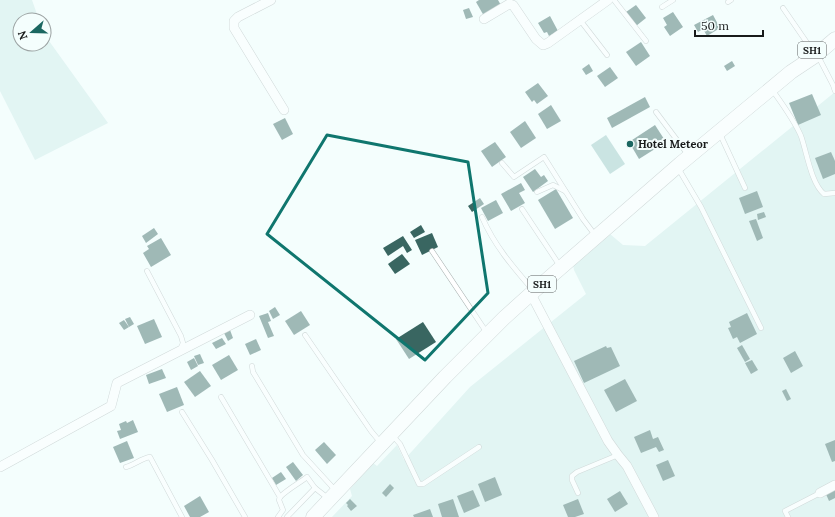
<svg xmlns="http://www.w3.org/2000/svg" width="835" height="517" viewBox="0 0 835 517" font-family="Lora,serif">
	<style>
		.green { fill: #cceae6 }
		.water { fill: #97c6c1 }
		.building { fill: #396661 }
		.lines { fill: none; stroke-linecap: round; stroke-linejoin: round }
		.lane-casing { stroke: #a6afae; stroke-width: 5.5 }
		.street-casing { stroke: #a6afae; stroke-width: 10 }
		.primary-casing { stroke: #a6afae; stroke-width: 15 }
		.lane { stroke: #fff; stroke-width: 4.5 }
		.street { stroke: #fff; stroke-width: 9 }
		.primary { stroke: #fff; stroke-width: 14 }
		.marked { fill: none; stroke: #0f766e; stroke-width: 3; stroke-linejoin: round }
		.poi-dot { fill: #1b6761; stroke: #f4fefd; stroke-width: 1.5 }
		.labels { text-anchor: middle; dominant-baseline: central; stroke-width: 4; stroke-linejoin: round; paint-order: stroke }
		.shield { fill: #f4fefd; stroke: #5a5f5f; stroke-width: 1 }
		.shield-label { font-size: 10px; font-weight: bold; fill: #181b1b }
		.poi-label { font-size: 11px; font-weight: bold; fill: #181b1b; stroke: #f4fefd; text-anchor: start }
	</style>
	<rect width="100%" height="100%" fill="#f4fefd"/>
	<g class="green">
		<polygon points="0,0 32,0 39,20 20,20 20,44 44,44 44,34 108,123 35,160 0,91"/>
		<polygon points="835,92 835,517 332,517 352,496 350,489 373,463 377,466 397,445 404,460 470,387 586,294 574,270 573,264 610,234 623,245 645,246"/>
	</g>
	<polygon class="water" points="606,135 625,164 610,174 591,145"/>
	<g class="building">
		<polygon points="479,0 498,0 502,7 484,16 476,2"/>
		<polygon points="636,5 646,18 636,26 626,12"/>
		<polygon points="469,8 473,17 466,19 463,10"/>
		<polygon points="673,12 683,27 670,36 664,27 667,25 663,18"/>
		<polygon points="713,15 720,28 707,36 703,29 698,32 694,25"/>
		<polygon points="550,16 558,31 549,36 547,32 544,33 538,23"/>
		<polygon points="641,42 650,56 636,66 626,52"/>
		<polygon points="732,61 735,66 727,71 724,66"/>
		<polygon points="589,64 593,71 586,75 582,69"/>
		<polygon points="610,67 618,78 605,87 597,76"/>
		<polygon points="538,83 548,96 537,104 534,100 532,102 525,92"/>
		<polygon points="812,94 821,115 798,125 789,103"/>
		<polygon points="645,97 650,107 612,128 607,118"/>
		<polygon points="551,105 561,121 547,129 538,114"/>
		<polygon points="285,118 293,134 282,140 273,124"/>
		<polygon points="525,121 536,138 521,148 510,132"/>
		<polygon points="655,125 666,142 639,159 629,142"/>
		<polygon points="495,142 506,157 492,167 481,151"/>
		<polygon points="831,152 835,161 835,174 823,179 815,158"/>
		<polygon points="535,169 541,177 544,175 548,181 533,192 523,177"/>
		<polygon points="521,183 525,190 519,193 525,203 511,211 501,194"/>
		<polygon points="556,189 573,218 555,229 538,200"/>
		<polygon points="757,191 763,207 745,214 739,198"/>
		<polygon points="480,198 484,204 472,212 468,206"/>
		<polygon points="496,200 503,213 488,221 481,208"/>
		<polygon points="764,212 766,217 758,220 757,214"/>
		<polygon points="756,219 763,238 757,241 749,221"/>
		<polygon points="421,225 425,232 414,238 410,232"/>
		<polygon points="154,228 158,234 146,243 142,236"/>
		<polygon points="432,233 438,247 422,255 415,240"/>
		<polygon points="403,236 412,250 407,253 403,246 388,256 383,248"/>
		<polygon points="161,238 171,255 151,267 143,253 149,249 147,246"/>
		<polygon points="402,254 410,264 395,274 388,264"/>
		<polygon points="275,307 280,315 273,319 269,311"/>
		<polygon points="301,311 310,325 294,335 285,321"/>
		<polygon points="268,313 271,321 268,322 274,336 268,338 259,316"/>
		<polygon points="747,313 757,334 740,343 737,337 733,339 728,328 731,327 729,322"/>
		<polygon points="130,317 134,324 129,327 125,319"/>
		<polygon points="154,319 162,337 145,344 137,326"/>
		<polygon points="124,320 129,327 124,330 119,323"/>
		<polygon points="423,322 436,342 409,359 396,339"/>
		<polygon points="230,330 233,338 228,341 224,333"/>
		<polygon points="222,338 226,344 216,349 212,343"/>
		<polygon points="256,339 261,350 250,355 245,344"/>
		<polygon points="742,345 750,359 745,362 737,348"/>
		<polygon points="606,346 607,348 611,347 620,366 584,383 574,361"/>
		<polygon points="795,351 803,366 791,373 783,358"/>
		<polygon points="200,354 204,363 198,365 194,356"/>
		<polygon points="229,355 238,370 221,380 212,365"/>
		<polygon points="194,358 198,366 191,370 187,362"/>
		<polygon points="752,360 758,370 751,374 745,363"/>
		<polygon points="162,369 166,378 149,384 146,375"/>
		<polygon points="200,371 211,386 195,397 184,382"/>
		<polygon points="625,379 637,401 616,412 604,390"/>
		<polygon points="177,387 184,405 167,412 159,394"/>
		<polygon points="786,389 791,399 787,401 782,391"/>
		<polygon points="133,420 138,432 120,439 117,431 121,430 119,424 126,421 127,423"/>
		<polygon points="650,430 653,439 658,437 664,450 659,452 656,447 641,453 634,437"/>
		<polygon points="835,440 835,461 832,462 825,444"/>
		<polygon points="127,441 134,458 120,463 113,447"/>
		<polygon points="324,442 336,455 327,464 315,450"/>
		<polygon points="668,460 675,476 663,481 656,465"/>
		<polygon points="293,462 303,475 296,481 286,467"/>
		<polygon points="281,472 286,479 276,485 272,478"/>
		<polygon points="495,477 502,495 485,502 478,484"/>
		<polygon points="390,484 394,488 386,497 382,493"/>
		<polygon points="835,489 835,498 829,501 825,492"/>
		<polygon points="473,490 480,506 464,513 457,496"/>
		<polygon points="620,491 628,504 615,512 607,499"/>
		<polygon points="200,496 209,512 200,517 190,517 184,506"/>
		<polygon points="350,499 357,506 351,511 347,506 348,505 346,503"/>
		<polygon points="453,499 459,517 442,517 438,504"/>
		<polygon points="578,499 584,514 575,517 568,517 563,505"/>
		<polygon points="430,509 433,517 414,517 413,515"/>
	</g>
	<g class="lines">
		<defs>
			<g id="lane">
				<polyline points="614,0 646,41"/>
				<polyline points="728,2 731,0"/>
				<polyline points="662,7 673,0"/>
				<polyline points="783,8 812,50"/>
				<polyline points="580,20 607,55"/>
				<polyline points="818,56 833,85 835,91"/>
				<path d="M773,91C783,105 794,120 801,136C807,153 811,183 824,194L835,193"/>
				<polyline points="656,112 689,156"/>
				<polyline points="720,134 745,188"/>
				<polyline points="502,163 514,177 544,157 583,219 595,235"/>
				<polyline points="678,168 701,207 761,328"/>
				<polyline points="537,192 553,185 565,191"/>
				<polyline points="522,209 560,266"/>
				<path d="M482,217C494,245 513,267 532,289"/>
				<polyline points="432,251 487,333"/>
				<polyline points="147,271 181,336 183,343 180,350"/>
				<polyline points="305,335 371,431 381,443"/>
				<polyline points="252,366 253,372 303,455 336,491"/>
				<polyline points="221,397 280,497"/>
				<polyline points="182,412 212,460 245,517"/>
				<polyline points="392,435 400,444 419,484 423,484 479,447"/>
				<path d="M126,467C134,465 142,458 150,457L182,517"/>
				<polyline points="578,493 572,480 572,476 577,472 618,455"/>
				<path d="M278,517L283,510L279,500L280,497C288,489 298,484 307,477L315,488"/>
				<polyline points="287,517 315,488 329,499"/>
				<polyline points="788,517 785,511 820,493"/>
			</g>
			<g id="street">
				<polyline points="271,0 238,17 234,21 234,28 284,110"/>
				<polyline points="484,19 509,4 513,5 536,39 543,45 548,43 608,0"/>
				<polyline points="531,294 608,441 618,455 627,466 654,517"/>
				<polyline points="0,467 111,406 117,383 250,315"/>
				<polyline points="820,493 835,485"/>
			</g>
			<polyline id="primary" points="313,517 445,377 504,318 534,291 680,164 791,72 815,56 835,39"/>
		</defs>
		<use href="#lane" class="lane-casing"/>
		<use href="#street" class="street-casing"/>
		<use href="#primary" class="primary-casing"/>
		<use href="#lane" class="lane"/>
		<use href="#street" class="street"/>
		<use href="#primary" class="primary"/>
	</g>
	<path d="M0 0H835V517H0ZM327,135L468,162L488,293L425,360L267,234Z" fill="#f4fefd" fill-opacity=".55" fill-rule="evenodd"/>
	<path class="marked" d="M327,135L468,162L488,293L425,360L267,234Z"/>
	<circle class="poi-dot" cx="630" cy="144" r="4"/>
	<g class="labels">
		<g class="shield">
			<rect x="798" y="42" width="28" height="16" rx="3"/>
			<rect x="528" y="276" width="28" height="16" rx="3"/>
		</g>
		<g class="shield-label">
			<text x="812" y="50">SH1</text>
			<text x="542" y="284">SH1</text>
		</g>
		<g class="poi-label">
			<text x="638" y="144">Hotel Meteor</text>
		</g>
	</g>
	<g transform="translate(32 32) rotate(250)"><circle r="19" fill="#f4fefd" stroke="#9ca3a3"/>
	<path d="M0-3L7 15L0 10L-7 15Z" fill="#1b6761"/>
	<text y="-6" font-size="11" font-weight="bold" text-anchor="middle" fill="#181b1b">N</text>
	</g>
	<path d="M695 30v6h68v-6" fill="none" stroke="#181b1b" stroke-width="2"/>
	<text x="701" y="30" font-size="12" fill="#181b1b" stroke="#f4fefd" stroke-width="3" paint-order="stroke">50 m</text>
</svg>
